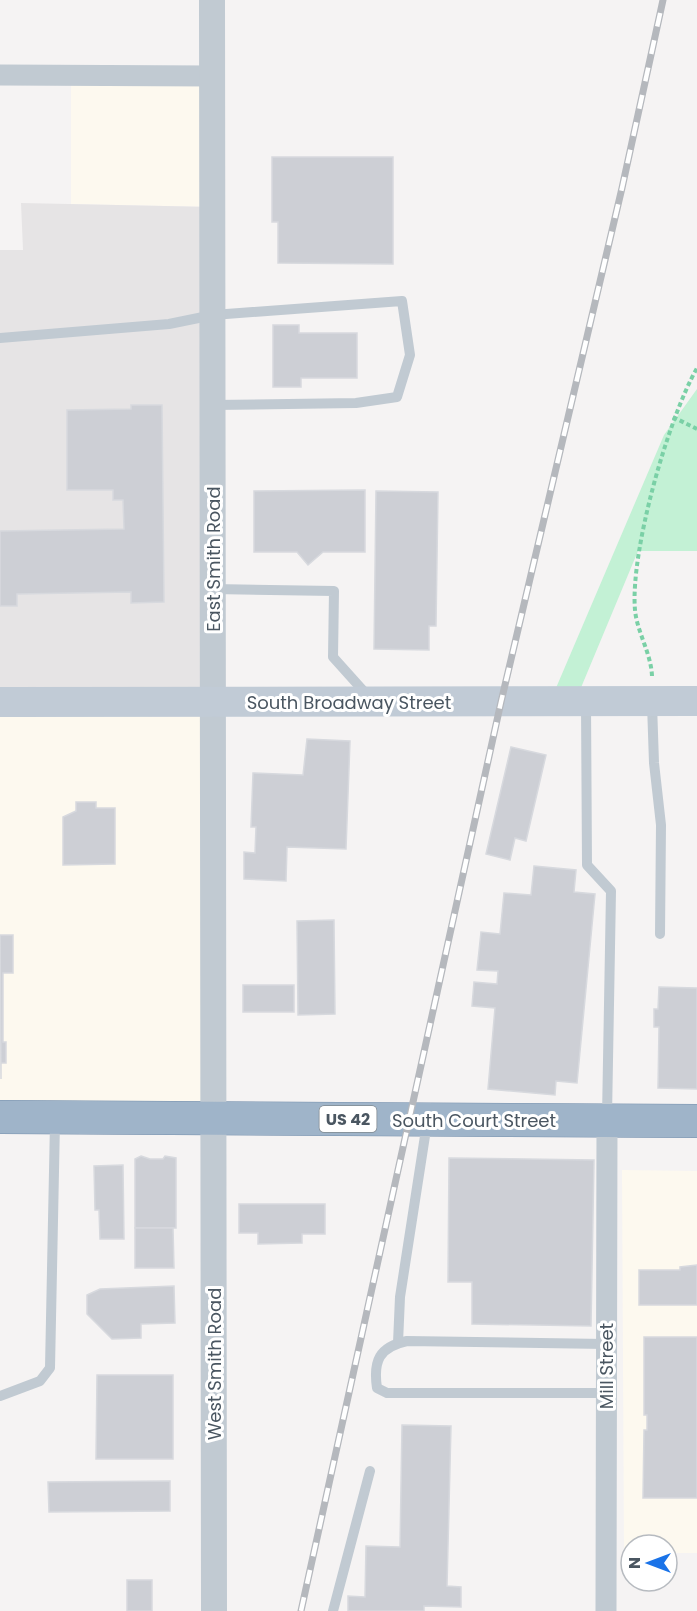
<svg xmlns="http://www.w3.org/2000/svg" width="697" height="1611" viewBox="0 0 697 1611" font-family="Poppins,sans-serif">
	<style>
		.commercial { fill: #fdf9ef }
		.education { fill: #e6e4e5 }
		.green { fill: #c3f1d5 }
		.building { fill: #cdcfd5; stroke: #d7d9de; stroke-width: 1.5 }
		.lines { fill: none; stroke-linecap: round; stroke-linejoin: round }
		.trunk-casing { stroke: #7690ad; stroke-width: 34 }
		.path { stroke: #7ad0a6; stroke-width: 4; stroke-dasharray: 4.5 3; stroke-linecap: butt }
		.service { stroke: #c1cad2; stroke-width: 10 }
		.minor { stroke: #c1cad2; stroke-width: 21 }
		.tertiary { stroke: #c1cad2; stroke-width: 26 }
		.secondary { stroke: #c1cbd6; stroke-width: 30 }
		.trunk { stroke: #9fb4c9; stroke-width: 33 }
		.rail-casing { stroke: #b5b8bd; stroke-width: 7 }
		.rail { stroke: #fff; stroke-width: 4.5; stroke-dasharray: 14; stroke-linecap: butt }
		.labels { text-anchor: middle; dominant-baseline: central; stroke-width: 6; stroke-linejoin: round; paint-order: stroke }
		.shield { fill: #fff; stroke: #808990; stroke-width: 1.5 }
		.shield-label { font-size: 16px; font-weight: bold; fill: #4a5661 }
		.street-label { font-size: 18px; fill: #4a5661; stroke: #fff }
	</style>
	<rect width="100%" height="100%" fill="#f5f3f3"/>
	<g class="commercial">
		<polygon points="71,75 212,76 213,207 71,204"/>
		<polygon points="0,702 213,703 214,1117 0,1117"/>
		<polygon points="622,1170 697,1171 697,1553 667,1553 667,1545 631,1545 631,1553 624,1553"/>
	</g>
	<polygon class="education" points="21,203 213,207 213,703 0,702 0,250 23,250"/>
	<polygon class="green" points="697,389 697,551 638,551 575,702 550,702 664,435"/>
	<g class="building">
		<polygon points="272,157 393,157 393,264 278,263 278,222 272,222"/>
		<polygon points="273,325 299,325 299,333 357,333 357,378 301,378 301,387 273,387"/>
		<polygon points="131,405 162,405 164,602 131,603 131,592 17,594 17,606 0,606 0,531 124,529 123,500 113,500 113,490 67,490 67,410 131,409"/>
		<polygon points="365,490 365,552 323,552 308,565 297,552 254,552 254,491"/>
		<polygon points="376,491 438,492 436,626 429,626 429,650 374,649"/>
		<polygon points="307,739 350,741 346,849 287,847 286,881 244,879 244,852 255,853 256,827 251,827 253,773 303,775"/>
		<polygon points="511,747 546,755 526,841 515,838 510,860 486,854"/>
		<polygon points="76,802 96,802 96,808 115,808 115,864 63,865 63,817 76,811"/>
		<polygon points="534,866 576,870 574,892 595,894 577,1083 556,1081 555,1095 488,1089 495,1008 472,1006 474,982 497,984 498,971 477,970 481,932 500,934 504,893 531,895"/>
		<polygon points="334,920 335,1014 298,1015 297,921"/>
		<polygon points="0,935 13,935 13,973 3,973 3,1042 6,1042 6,1063 1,1063 1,1079"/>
		<rect x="243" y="985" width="51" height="27"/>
		<polygon points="659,987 697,988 697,1089 658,1088 659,1027 654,1027 654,1009 658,1009"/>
		<polygon points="141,1156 150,1159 163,1159 165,1156 176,1158 176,1228 135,1228 135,1159"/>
		<polygon points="449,1158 594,1160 591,1326 472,1324 472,1282 448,1282"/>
		<polygon points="123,1165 124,1239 100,1239 99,1210 95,1210 94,1166"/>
		<polygon points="239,1204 325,1204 325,1234 302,1234 302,1243 258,1244 258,1233 239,1233"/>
		<polygon points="135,1228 173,1228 174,1268 135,1268"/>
		<polygon points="697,1265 697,1305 639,1305 639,1270 680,1270 680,1267"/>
		<polygon points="174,1286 175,1323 141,1324 141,1338 112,1339 87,1314 87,1295 100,1289"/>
		<polygon points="644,1337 697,1337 697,1498 643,1498 644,1430 647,1430 647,1415 644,1415"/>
		<polygon points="97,1375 173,1375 173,1459 96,1459"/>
		<polygon points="402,1425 451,1426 447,1586 461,1587 461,1607 424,1606 424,1611 348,1611 348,1596 365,1597 366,1546 400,1547"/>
		<polygon points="170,1481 170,1511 49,1512 48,1482"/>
		<rect x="127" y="1580" width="25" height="31"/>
	</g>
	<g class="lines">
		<defs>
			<polyline id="trunk" points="0,1117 697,1121"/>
		</defs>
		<use href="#trunk" class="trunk-casing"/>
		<g class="path">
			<polyline points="673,417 697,429"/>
			<path d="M652,676C651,653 637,632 635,610C630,552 668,419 697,368"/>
		</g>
		<g class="service">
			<polyline points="0,338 169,324 213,315 402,301 410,355 397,397 356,403 213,405"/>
			<polyline points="213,589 334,591 333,657 368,696"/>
			<polyline points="586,704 587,865 611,891 607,1117"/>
			<polyline points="652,704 654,763 661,825 660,934"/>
			<polyline points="398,1343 400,1297 427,1123"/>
			<path d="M606,1393H387L377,1388C373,1361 379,1347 407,1341L606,1344"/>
			<polyline points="0,1396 40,1381 50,1368 55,1122"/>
			<polyline points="333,1611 370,1471"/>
		</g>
		<g class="minor">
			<polyline points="0,75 212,76"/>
			<polyline points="606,1611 607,1121"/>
		</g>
		<polyline class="tertiary" points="212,0 214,1611"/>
		<polyline class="secondary" points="0,702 697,701"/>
		<use href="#trunk" class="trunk"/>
		<defs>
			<polyline id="rail" points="301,1611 501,702 622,188 663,0"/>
		</defs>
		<use href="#rail" class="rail-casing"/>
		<use href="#rail" class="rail"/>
	</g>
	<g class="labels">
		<rect class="shield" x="319.5" y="1106" width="57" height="26" rx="4.5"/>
		<g class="shield-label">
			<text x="348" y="1119">US 42</text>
		</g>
		<g class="street-label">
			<text transform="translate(213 559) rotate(-90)">East Smith Road</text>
			<text x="349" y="702">South Broadway Street</text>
			<text x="474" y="1120">South Court Street</text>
			<text transform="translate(214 1364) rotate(-90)">West Smith Road</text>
			<text transform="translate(606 1366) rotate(-90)">Mill Street</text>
		</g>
	</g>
	<g transform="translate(649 1563) rotate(270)"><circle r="28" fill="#ffffff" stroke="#b7bbc0" stroke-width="1.5"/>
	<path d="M0-4.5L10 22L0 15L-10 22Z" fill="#1a73e8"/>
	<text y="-9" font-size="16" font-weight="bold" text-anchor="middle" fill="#4a5661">N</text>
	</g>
</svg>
